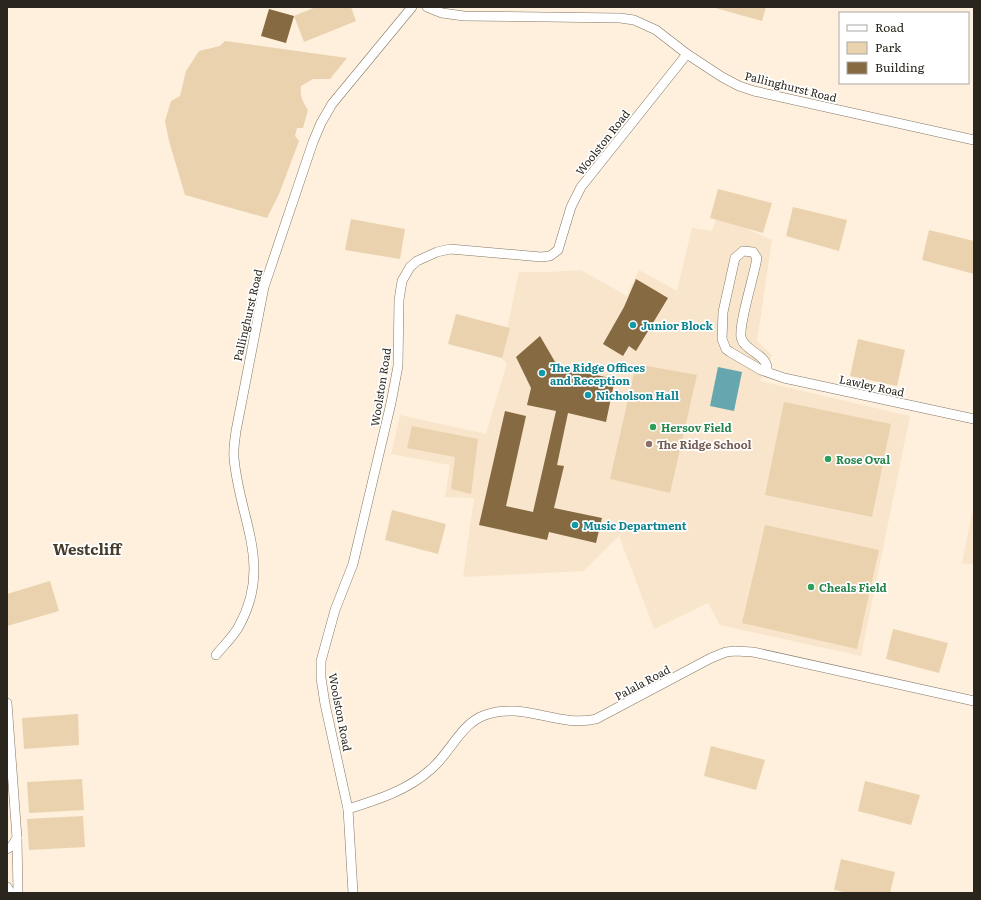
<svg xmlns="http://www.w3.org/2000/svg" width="981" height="900" viewBox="0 0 981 900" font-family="Literata,serif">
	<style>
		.built { fill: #f8e5cb }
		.green { fill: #ead2af }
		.water { fill: #66a6af }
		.building { fill: #866a42 }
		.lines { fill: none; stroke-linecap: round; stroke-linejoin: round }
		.street-casing { stroke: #837664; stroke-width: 10 }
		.street { stroke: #fff; stroke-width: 9 }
		.culture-dot { fill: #0f9aa8; stroke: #fff; stroke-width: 1.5 }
		.leisure-dot { fill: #2e9e5b; stroke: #fff; stroke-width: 1.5 }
		.education-dot { fill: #8d6e63; stroke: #fff; stroke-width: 1.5 }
		.labels { text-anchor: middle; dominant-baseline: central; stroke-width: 3.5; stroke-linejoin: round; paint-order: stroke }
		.street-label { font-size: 11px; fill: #2a251d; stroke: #fff }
		.culture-label { font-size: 11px; font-weight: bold; fill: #0d838f; stroke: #fff; text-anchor: start }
		.leisure-label { font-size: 11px; font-weight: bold; fill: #27864d; stroke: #fff; text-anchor: start }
		.education-label { font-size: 11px; font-weight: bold; fill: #785e54; stroke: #fff; text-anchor: start }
		.district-label { font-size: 15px; font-weight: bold; fill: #463b2b; stroke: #fff }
	</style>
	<rect width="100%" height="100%" fill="#fef0dc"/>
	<g class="built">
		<polygon points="717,216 772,240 757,341 772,355 760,381 910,416 861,656 720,625 708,603 654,629 619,536 584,571 463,577 474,498 445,497 450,465 391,454 400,415 486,434 507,363 501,358 519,272 549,272 581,270 627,296 639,270 677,291 692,228 712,231"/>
		<polygon points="974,503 974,565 962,563"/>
	</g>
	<g class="green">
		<polygon points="316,7 351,7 356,21 304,42 294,16"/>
		<polygon points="712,7 766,7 762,21"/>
		<path d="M225,41L347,58L330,79H313L301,86C300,96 302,101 308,110L303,128H297L295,136L299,141L279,194L267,218L185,195L169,141L165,121L171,101L180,96L186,71L199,51L220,46Z"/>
		<polygon points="718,189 772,203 763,233 710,218"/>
		<polygon points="793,207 847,220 839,251 786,236"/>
		<polygon points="351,219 405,229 400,259 345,250"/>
		<polygon points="929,230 974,241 974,274 922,260"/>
		<polygon points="456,314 510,328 502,358 448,344"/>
		<polygon points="858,339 905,350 897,386 850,376"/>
		<polygon points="636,364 697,375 670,493 610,479"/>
		<polygon points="784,402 891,424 872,517 765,495"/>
		<polygon points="412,426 478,439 471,494 451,489 455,457 407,448"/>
		<polygon points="392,510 446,524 438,554 385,540"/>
		<polygon points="765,525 879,550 857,649 742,623"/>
		<polygon points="50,581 59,611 7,626 7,594"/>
		<polygon points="893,629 948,643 939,673 886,659"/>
		<polygon points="78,714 79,745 24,749 22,718"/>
		<polygon points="711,746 765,760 756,790 704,776"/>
		<polygon points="82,779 84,810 29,813 27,782"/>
		<polygon points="865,781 920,795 911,825 858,811"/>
		<polygon points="83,816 85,847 29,850 27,819"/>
		<polygon points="841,859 895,872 890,893 849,893 834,890"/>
	</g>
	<polygon class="water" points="718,367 742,372 734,411 710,406"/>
	<g class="building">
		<polygon points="269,9 294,16 286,43 261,36"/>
		<polygon points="636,279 668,298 636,351 629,346 623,356 603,344 624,307"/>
		<polygon points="540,336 558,367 615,379 606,422 568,413 557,465 564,466 554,508 602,518 596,543 549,532 547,540 479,525 505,411 526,416 506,506 533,512 556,411 527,405 531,388 516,357"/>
	</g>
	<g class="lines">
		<defs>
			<g id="street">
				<polyline points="427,7 442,13 464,16 620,18 634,20 656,30 687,54 722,77 739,86 754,91 974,140"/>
				<path d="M767,371C769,354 744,352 741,337C739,323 754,276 757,258L753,252L743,251L735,258L723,312L722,339L726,349L730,352L761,370L784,378L974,419"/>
				<path d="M216,655C223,646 234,636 239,626C273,565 239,518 234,458C233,449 235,440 236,431L264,287L313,142L321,123L332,104L412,7"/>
				<polyline points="7,703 17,838 18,893"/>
				<path d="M348,809C377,800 408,790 430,770C450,754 460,724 485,715C523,701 559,728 596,719L711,658L726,652L735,651L753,652L974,701"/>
				<polyline points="7,849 12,846 17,838"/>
				<polyline points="7,887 11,893"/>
				<polyline points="353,893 348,809 325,704 321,678 321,661 335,610 353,564 391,403 398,366 399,300 402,281 410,267 417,261 437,252 450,249 541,257 550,256 558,250 571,207 581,187 687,54"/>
			</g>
		</defs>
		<use href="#street" class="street-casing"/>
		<use href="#street" class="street"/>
	</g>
	<g class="culture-dot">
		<circle cx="633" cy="325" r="4"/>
		<circle cx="542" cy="373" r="4"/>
		<circle cx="588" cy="395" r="4"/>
		<circle cx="575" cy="525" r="4"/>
	</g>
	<g class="leisure-dot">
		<circle cx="653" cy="427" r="4"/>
		<circle cx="828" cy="459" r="4"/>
		<circle cx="811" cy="587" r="4"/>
	</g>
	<circle class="education-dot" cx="649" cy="444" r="4"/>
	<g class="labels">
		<g class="street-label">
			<text transform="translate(791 86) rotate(14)">Pallinghurst Road</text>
			<text transform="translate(602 142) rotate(-52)">Woolston Road</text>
			<text transform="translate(247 315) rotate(-77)">Pallinghurst Road</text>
			<text transform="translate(872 385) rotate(12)">Lawley Road</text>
			<text transform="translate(380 387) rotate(-81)">Woolston Road</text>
			<text transform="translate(642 682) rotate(-28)">Palala Road</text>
			<text transform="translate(341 712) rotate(79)">Woolston Road</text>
		</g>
		<g class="culture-label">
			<text x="641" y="325">Junior Block</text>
			<text x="550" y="367">The Ridge Offices<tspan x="550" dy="13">and Reception</tspan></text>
			<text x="596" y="395">Nicholson Hall</text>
			<text x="583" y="525">Music Department</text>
		</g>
		<g class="leisure-label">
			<text x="661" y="427">Hersov Field</text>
			<text x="836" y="459">Rose Oval</text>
			<text x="819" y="587">Cheals Field</text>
		</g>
		<g class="education-label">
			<text x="657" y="444">The Ridge School</text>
		</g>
		<g class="district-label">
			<text x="87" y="548">Westcliff</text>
		</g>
	</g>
	<rect width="981" height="900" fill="none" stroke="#2a251d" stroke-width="16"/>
	<rect x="839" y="12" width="130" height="72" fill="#ffffff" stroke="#aaa8a5"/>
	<rect x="847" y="25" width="20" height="6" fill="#ffffff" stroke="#aaa8a5"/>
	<text x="875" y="32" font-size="12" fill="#2a251d">Road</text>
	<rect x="847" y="42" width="20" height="12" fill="#ead2af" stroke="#aaa8a5"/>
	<text x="875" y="52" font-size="12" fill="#2a251d">Park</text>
	<rect x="847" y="62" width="20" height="12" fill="#866a42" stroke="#aaa8a5"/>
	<text x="875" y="72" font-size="12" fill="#2a251d">Building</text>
</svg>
